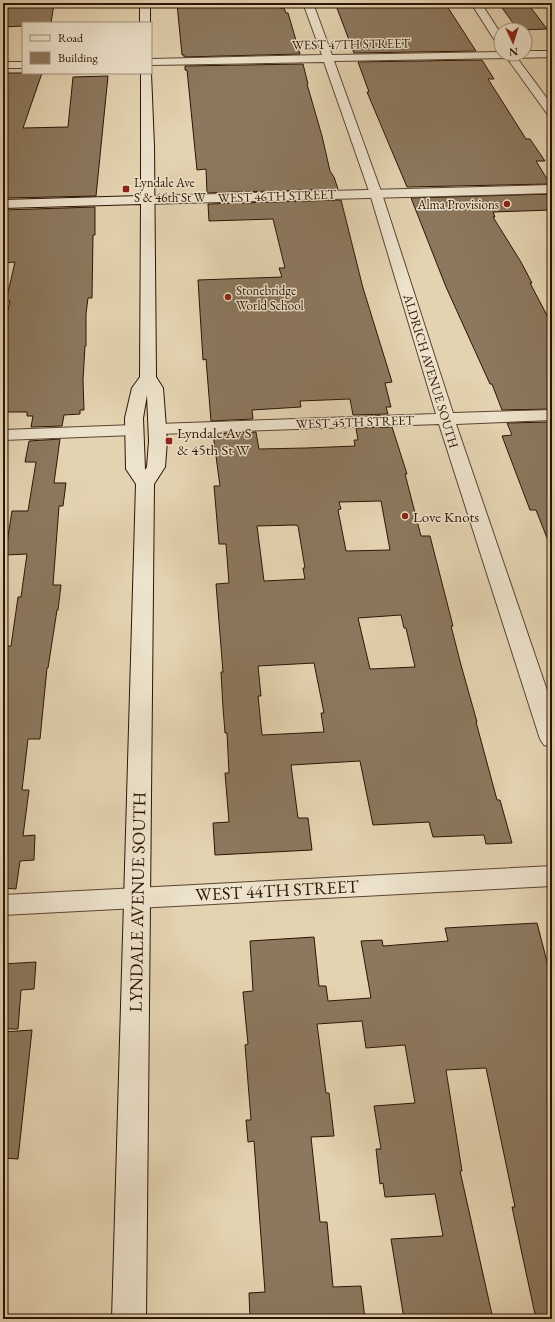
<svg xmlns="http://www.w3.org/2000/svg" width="555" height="1322" viewBox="0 0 555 1322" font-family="'EB Garamond',serif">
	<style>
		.building { fill: #8c785e; stroke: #2d1505; fill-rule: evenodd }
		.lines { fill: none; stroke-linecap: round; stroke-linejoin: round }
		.minor-casing { stroke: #5b4430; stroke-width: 2 }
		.tertiary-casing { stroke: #5b4430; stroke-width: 2 }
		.secondary-casing { stroke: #2d1505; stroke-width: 2 }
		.minor { fill: #ede2cc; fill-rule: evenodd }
		.tertiary { fill: #ede2cc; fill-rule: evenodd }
		.secondary { fill: #ede2cc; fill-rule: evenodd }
		.poi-dot { fill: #8f2418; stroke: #ede2cc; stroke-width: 1.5 }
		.labels { text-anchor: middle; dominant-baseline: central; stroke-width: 3; stroke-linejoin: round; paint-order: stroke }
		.far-street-label { font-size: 13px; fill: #2d1505; stroke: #ede2cc }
		.far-poi-label { font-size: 13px; fill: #2d1505; stroke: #ede2cc; text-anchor: start }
		.poi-label { font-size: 15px; fill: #2d1505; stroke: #ede2cc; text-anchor: start }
		.near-street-label { font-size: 18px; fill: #2d1505; stroke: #ede2cc }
	</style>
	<rect width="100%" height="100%" fill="#e4d3b1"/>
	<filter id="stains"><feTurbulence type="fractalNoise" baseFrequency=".005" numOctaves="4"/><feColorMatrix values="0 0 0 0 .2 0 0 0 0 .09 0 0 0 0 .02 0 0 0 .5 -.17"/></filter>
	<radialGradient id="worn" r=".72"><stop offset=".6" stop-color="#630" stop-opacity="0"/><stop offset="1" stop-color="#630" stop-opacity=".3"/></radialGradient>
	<g class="building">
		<polygon points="7,3 54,3 51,23 23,23 23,26 3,27 3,4"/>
		<polygon points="233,3 279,3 280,8 284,8 286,13 288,13 300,54 184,57 184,55 182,55 177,4"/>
		<polygon points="335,3 445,3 476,51 354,53"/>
		<polygon points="528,4 547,29 518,30 500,5"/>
		<polygon points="482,60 494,79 488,79 526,139 530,139 545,161 536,161 550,184 407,187 367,92 369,92 358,62"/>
		<polygon points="303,64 308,84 307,84 322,136 330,171 334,177 338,189 207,193 206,169 197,170 187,70 185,70 185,66"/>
		<polygon points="3,73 42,73 23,128 68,127 73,77 108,76 96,196 4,198 6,177 3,176"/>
		<polygon points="552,194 552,210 493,212 495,217 493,217 521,262 532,283 530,283 552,325 552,409 502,410 492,384 490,384 446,287 411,198"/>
		<polygon points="341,200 363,288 392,382 385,383 391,407 386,407 388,414 353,415 350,399 300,401 301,407 252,410 253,419 211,421 206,359 203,360 198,280 282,277 279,268 285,268 273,219 209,221 208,204"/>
		<polygon points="95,207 95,235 93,235 92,298 88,298 86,314 86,346 85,346 83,380 84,410 80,410 80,414 64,415 62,426 31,427 33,416 27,416 27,412 3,412 3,331 10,301 6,301 15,262 3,263 3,210"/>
		<polygon points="552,422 552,548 551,548 536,510 530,510 502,436 512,435 507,423"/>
		<path d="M392,427L407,474H405L421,536H430L453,626H451L461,665L477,722H476L497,800H500L512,843L486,844L484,835L433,837L429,822L373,825L360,761L291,765L298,818H308L312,850L215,855L213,823L229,822L225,773H229L227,733H225L223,708L221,672H223L216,584L229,583L226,544H219L214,486H220L213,434L256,432L259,449L306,448L355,446L354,440H358L356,428ZM381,501L390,550L346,551L338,510L341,509L339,502ZM295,525L298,526L305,568H303L305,579L264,581L257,526ZM401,615L404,628H406L415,667L370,669L358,618ZM314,663L324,713H321L324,732L262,735L258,696H261L258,666Z"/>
		<polygon points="60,439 54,483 66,483 63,506 59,506 53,585 61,585 58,610 57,610 48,668 47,668 40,739 28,739 22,790 29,790 23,836 35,835 34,860 20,861 16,889 3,888 3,646 11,646 18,597 21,597 27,554 6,555 8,536 12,511 28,511 36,462 25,462 29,441"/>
		<polygon points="537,923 552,981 552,1319 536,1319 512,1207 515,1207 486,1068 446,1070 462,1171 460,1171 493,1319 404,1319 391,1239 443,1236 435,1194 385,1197 383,1183 380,1184 376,1149 381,1149 374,1106 415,1103 405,1045 366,1048 362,1021 317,1024 326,1093 329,1093 334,1136 311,1137 320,1222 327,1222 333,1287 361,1286 365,1319 250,1319 249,1293 265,1292 254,1141 248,1142 246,1120 251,1120 245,1045 248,1044 243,992 253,991 250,941 314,937 319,986 326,986 328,1001 371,998 361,941 382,940 383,946 448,941 445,928"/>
		<polygon points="36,962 34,989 21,990 18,1029 3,1029 3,964"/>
		<polygon points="32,1030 18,1159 3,1158 3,1032"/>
	</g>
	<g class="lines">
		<defs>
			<g id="minor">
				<polygon points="303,3 313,3 332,55 501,52 501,54 525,54 525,51 552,51 552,57 517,58 552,105 552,116 548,115 507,58 334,61 382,194 453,413 552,410 552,420 456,424 552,705 552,747 544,745 540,739 439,424 158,434 152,433 149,429 152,425 158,424 436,414 370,194 324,62 151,65 151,59 322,55"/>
				<polygon points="471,3 481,3 501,34 501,45 497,44"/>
				<rect x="3" y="62" width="20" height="6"/>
				<polygon points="134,425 140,426 143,430 140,434 134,435 3,440 3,430"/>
				<polygon points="552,866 552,886 3,915 3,895"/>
			</g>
			<polygon id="tertiary" points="552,185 552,193 148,204 143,203 141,200 143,197 148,196"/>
			<g id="secondary">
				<rect x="140" y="3" width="10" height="20"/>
				<path d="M141,73H151L154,146L156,377L163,388L167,441L165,467L154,484L146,1319H112L136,484L126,469L125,418L132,388L140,377L141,204L3,208V200L141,196ZM147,395L149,441L147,467L145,470L143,418Z"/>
			</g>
		</defs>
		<use href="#minor" class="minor-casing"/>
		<use href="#tertiary" class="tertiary-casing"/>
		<use href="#secondary" class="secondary-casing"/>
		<use href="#minor" class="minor"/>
		<use href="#tertiary" class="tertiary"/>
		<use href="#secondary" class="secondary"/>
	</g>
	<g class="poi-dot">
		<rect x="122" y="185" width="8" height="8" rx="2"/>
		<circle cx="507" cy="204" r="4"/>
		<circle cx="228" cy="297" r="4"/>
		<rect x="165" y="437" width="8" height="8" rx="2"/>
		<circle cx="405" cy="516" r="4"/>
	</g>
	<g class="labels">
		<g class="far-street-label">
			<text transform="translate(351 44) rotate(-1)">WEST 47TH STREET</text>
			<text transform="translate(277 196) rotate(-2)">WEST 46TH STREET</text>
			<text transform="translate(431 371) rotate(73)">ALDRICH AVENUE SOUTH</text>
			<text transform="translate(355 422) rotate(-2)">WEST 45TH STREET</text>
		</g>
		<g class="far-poi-label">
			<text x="134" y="182">Lyndale Ave<tspan x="134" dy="15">S &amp; 46th St W</tspan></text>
			<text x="499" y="204" text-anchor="end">Alma Provisions</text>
			<text x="236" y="290">Stonebridge<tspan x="236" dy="15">World School</tspan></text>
		</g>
		<g class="poi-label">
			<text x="177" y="432">Lyndale Av S<tspan x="177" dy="17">&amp; 45th St W</tspan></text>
			<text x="413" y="516">Love Knots</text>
		</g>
		<g class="near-street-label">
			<text transform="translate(277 890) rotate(-3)">WEST 44TH STREET</text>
			<text transform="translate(137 902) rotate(-89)">LYNDALE AVENUE SOUTH</text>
		</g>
	</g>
	<rect width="555" height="1322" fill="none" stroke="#e4d3b1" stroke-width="16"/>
	<rect x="4" y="4" width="547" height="1314" fill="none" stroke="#2d1505" stroke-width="2"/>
	<rect x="8" y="8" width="539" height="1306" fill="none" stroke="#2d1505"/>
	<rect x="22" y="22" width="130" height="52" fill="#ede2cc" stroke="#a0907c"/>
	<rect x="30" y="35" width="20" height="6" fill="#ede2cc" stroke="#a0907c"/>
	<text x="58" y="42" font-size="12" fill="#2d1505">Road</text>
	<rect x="30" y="52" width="20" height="12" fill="#8c785e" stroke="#a0907c"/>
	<text x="58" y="62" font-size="12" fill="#2d1505">Building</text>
	<g transform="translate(513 42) rotate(176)"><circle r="19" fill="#ede2cc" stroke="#a0907c"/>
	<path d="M0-3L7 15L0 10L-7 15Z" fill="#8f2418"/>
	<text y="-6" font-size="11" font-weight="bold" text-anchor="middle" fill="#2d1505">N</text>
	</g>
	<rect width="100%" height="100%" filter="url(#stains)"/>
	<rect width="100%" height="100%" fill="url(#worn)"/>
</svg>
